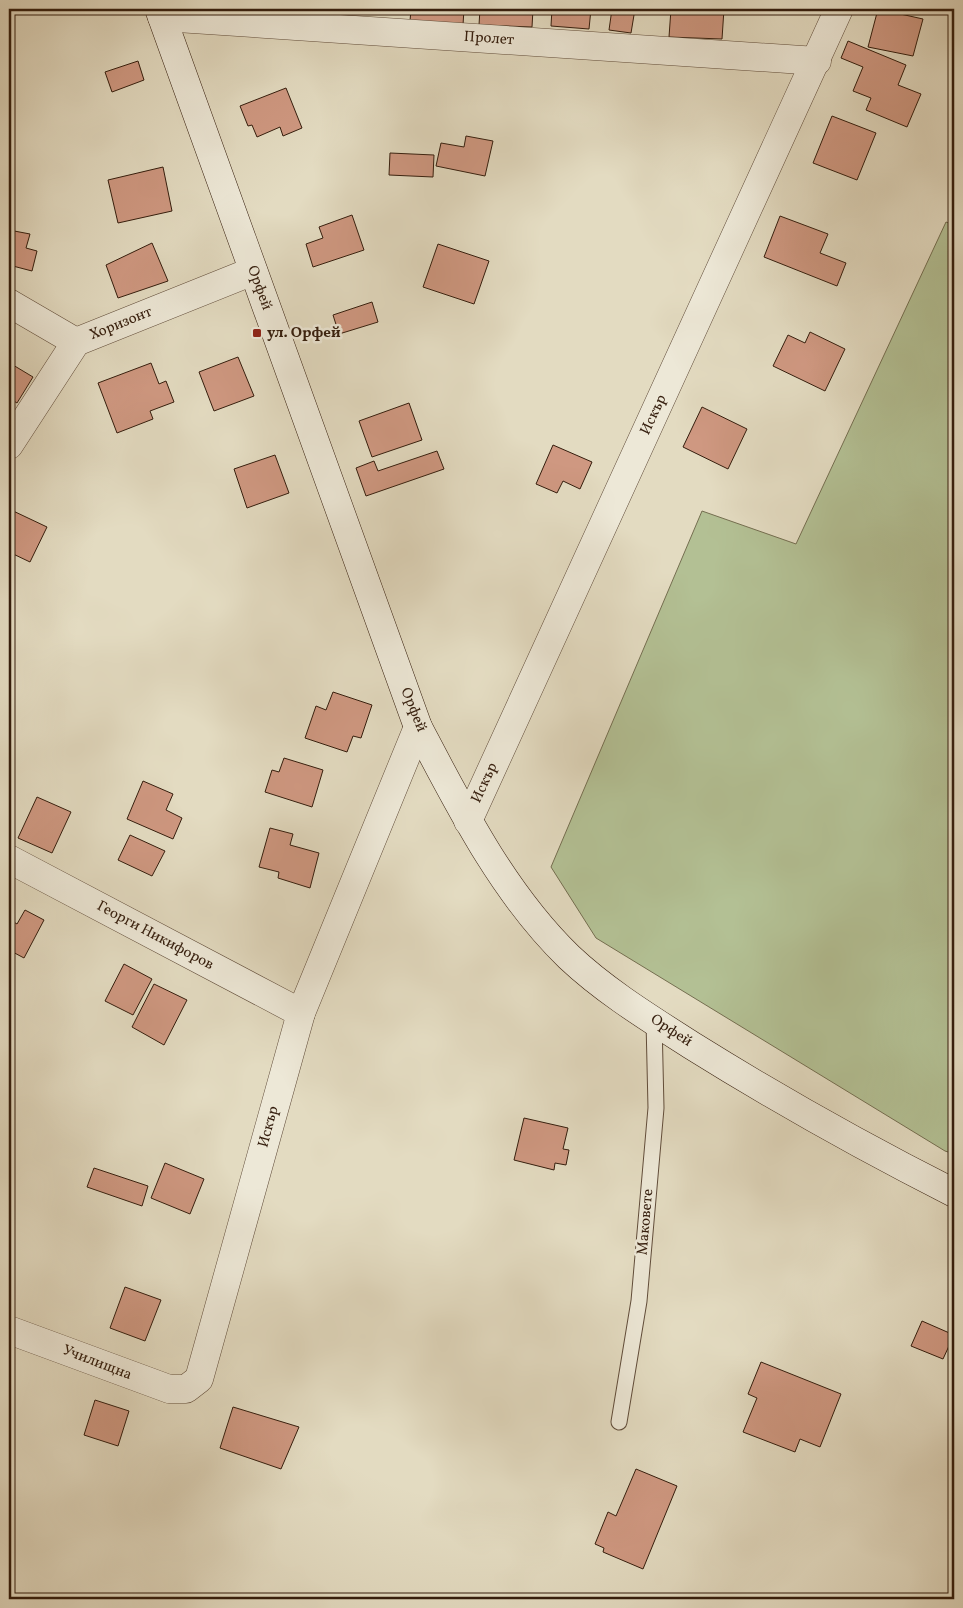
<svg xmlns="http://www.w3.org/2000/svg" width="963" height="1608" viewBox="0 0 963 1608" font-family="Vollkorn,serif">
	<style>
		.green { fill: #b3c094; stroke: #746e50 }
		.building { fill: #cf9881; stroke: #341d0d }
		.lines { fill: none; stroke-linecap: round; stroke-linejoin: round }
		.lane-casing { stroke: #604c3a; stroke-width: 17 }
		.street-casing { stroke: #604c3a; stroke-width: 29 }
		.secondary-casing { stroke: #341d0d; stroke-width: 29 }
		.lane { stroke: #ede8d7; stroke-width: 15 }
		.street { stroke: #ede8d7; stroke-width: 28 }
		.secondary { stroke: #ede8d7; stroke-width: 28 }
		.poi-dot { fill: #8f2418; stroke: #ede8d7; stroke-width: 2 }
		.labels { text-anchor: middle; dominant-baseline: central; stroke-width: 5; stroke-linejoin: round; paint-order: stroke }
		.street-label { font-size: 15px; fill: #341d0d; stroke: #ede8d7 }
		.poi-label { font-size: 15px; font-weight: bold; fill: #341d0d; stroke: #ede8d7; text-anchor: start }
	</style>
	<rect width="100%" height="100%" fill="#e3dbc1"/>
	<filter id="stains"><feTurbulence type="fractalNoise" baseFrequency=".004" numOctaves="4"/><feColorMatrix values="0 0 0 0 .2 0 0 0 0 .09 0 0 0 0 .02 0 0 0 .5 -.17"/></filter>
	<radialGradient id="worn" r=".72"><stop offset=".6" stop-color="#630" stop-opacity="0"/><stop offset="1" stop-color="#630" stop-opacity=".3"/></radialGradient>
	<polygon class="green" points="946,222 954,225 954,1154 945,1151 596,938 551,867 702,511 796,544"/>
	<g class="building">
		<polygon points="278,9 317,9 317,13 278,12"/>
		<polygon points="411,9 464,9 463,25 410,21"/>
		<polygon points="480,9 533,9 532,27 479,25"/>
		<polygon points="552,9 591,9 589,29 551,26"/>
		<polygon points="612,9 635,9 631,33 609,30"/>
		<polygon points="671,9 724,9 722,39 669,37"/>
		<polygon points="878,9 923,19 913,56 868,47"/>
		<polygon points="848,41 906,65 898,85 921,94 907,127 866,110 871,98 853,91 863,67 841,58"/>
		<polygon points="138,61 144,80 112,92 105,72"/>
		<polygon points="286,88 302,128 283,136 280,127 257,137 252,125 248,126 240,106"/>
		<polygon points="832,116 876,133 857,180 813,163"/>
		<polygon points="466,136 493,141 485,176 436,166 441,143 464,147"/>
		<polygon points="390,153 434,155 433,177 389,175"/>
		<polygon points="163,167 172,211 118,223 108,180"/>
		<polygon points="352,215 364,250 313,267 306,244 323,238 319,227"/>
		<polygon points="780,216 828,234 820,253 846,263 837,286 764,257"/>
		<polygon points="9,230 30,234 26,248 37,251 32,271 9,265"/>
		<polygon points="152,243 168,281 118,298 106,265"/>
		<polygon points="438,244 489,261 474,304 423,287"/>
		<polygon points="372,302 378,322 339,334 333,315"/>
		<polygon points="810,332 845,349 825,391 773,366 788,335 805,343"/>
		<polygon points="238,357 254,396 214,411 199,372"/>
		<polygon points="151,363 159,384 166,381 174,402 150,411 153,419 117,433 98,383"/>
		<polygon points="13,365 33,377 17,403 9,398 9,372"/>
		<polygon points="409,403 422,440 372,457 359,421"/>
		<polygon points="702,407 747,429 728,469 683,447"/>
		<polygon points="553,445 592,462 580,489 563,481 557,493 536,484"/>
		<polygon points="437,451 444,469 366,496 356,468 374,461 378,471"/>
		<polygon points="275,455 289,493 247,508 234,469"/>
		<polygon points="9,509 47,527 30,562 9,552"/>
		<polygon points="333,692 372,705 361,738 353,736 347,752 305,738 316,706 326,710"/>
		<polygon points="284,758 323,770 312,807 265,792 272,770 279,772"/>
		<polygon points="143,781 173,794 166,810 182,818 173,839 127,819"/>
		<polygon points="37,797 71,812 52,853 18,838"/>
		<polygon points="270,828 293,834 290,845 319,853 310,888 278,878 279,872 259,867"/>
		<polygon points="130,835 165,851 152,876 118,860"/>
		<polygon points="25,910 44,920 24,958 9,950 9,919 17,924"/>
		<polygon points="124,964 152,979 133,1015 105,1001"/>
		<polygon points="154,984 187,1000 164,1045 132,1027"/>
		<polygon points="524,1118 568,1128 563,1149 569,1150 566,1165 555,1163 554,1170 514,1160"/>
		<polygon points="165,1163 204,1179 190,1214 151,1198"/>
		<polygon points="94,1168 148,1186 142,1206 87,1187"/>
		<polygon points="125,1287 161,1300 145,1341 110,1328"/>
		<polygon points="922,1321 954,1335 943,1359 911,1346"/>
		<polygon points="761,1362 841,1394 820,1447 800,1439 795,1452 743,1432 757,1398 748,1394"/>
		<polygon points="95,1400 129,1411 118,1446 84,1435"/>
		<polygon points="233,1407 299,1427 281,1469 220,1448"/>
		<polygon points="636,1469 677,1486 643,1569 603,1552 604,1548 595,1544 608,1512 616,1516"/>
	</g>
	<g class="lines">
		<defs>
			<polyline id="lane" points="619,1422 639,1301 656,1108 654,1021"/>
			<g id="street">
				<polyline points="162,17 817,61"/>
				<polyline points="9,303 76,342"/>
				<polyline points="9,445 76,342 253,271"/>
				<polyline points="468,821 839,9"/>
				<polyline points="9,859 301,1013"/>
				<polyline points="9,1330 169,1389 186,1389 199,1379 301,1013 418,727"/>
			</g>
			<path id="secondary" d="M159,9L418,727C460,807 503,893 569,957C605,991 649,1018 691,1045C776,1098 865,1148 954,1193"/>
		</defs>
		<use href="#lane" class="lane-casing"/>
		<use href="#street" class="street-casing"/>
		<use href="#secondary" class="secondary-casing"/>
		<use href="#lane" class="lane"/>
		<use href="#street" class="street"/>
		<use href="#secondary" class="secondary"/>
	</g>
	<rect class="poi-dot" x="252" y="328" width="10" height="10" rx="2.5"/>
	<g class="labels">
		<g class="street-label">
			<text transform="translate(489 39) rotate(4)">Пролет</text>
			<text transform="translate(259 288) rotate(70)">Орфей</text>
			<text transform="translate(121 324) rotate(-22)">Хоризонт</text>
			<text transform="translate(654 415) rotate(-65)">Искър</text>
			<text transform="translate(413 710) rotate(68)">Орфей</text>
			<text transform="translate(485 783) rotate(-65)">Искър</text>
			<text transform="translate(155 936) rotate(28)">Георги Никифоров</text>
			<text transform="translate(671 1031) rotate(33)">Орфей</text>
			<text transform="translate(269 1127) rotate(-75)">Искър</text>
			<text transform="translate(646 1222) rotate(-85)">Маковете</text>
			<text transform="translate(97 1363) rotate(21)">Училищна</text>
		</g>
		<g class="poi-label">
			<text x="267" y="333">ул. Орфей</text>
		</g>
	</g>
	<rect width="963" height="1608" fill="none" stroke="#e3dbc1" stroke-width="30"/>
	<rect x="10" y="10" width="943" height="1588" fill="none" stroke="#341d0d" stroke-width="2.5"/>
	<rect x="15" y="15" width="933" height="1578" fill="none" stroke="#341d0d"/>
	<rect width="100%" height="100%" filter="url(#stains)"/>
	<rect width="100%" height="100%" fill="url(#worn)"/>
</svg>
